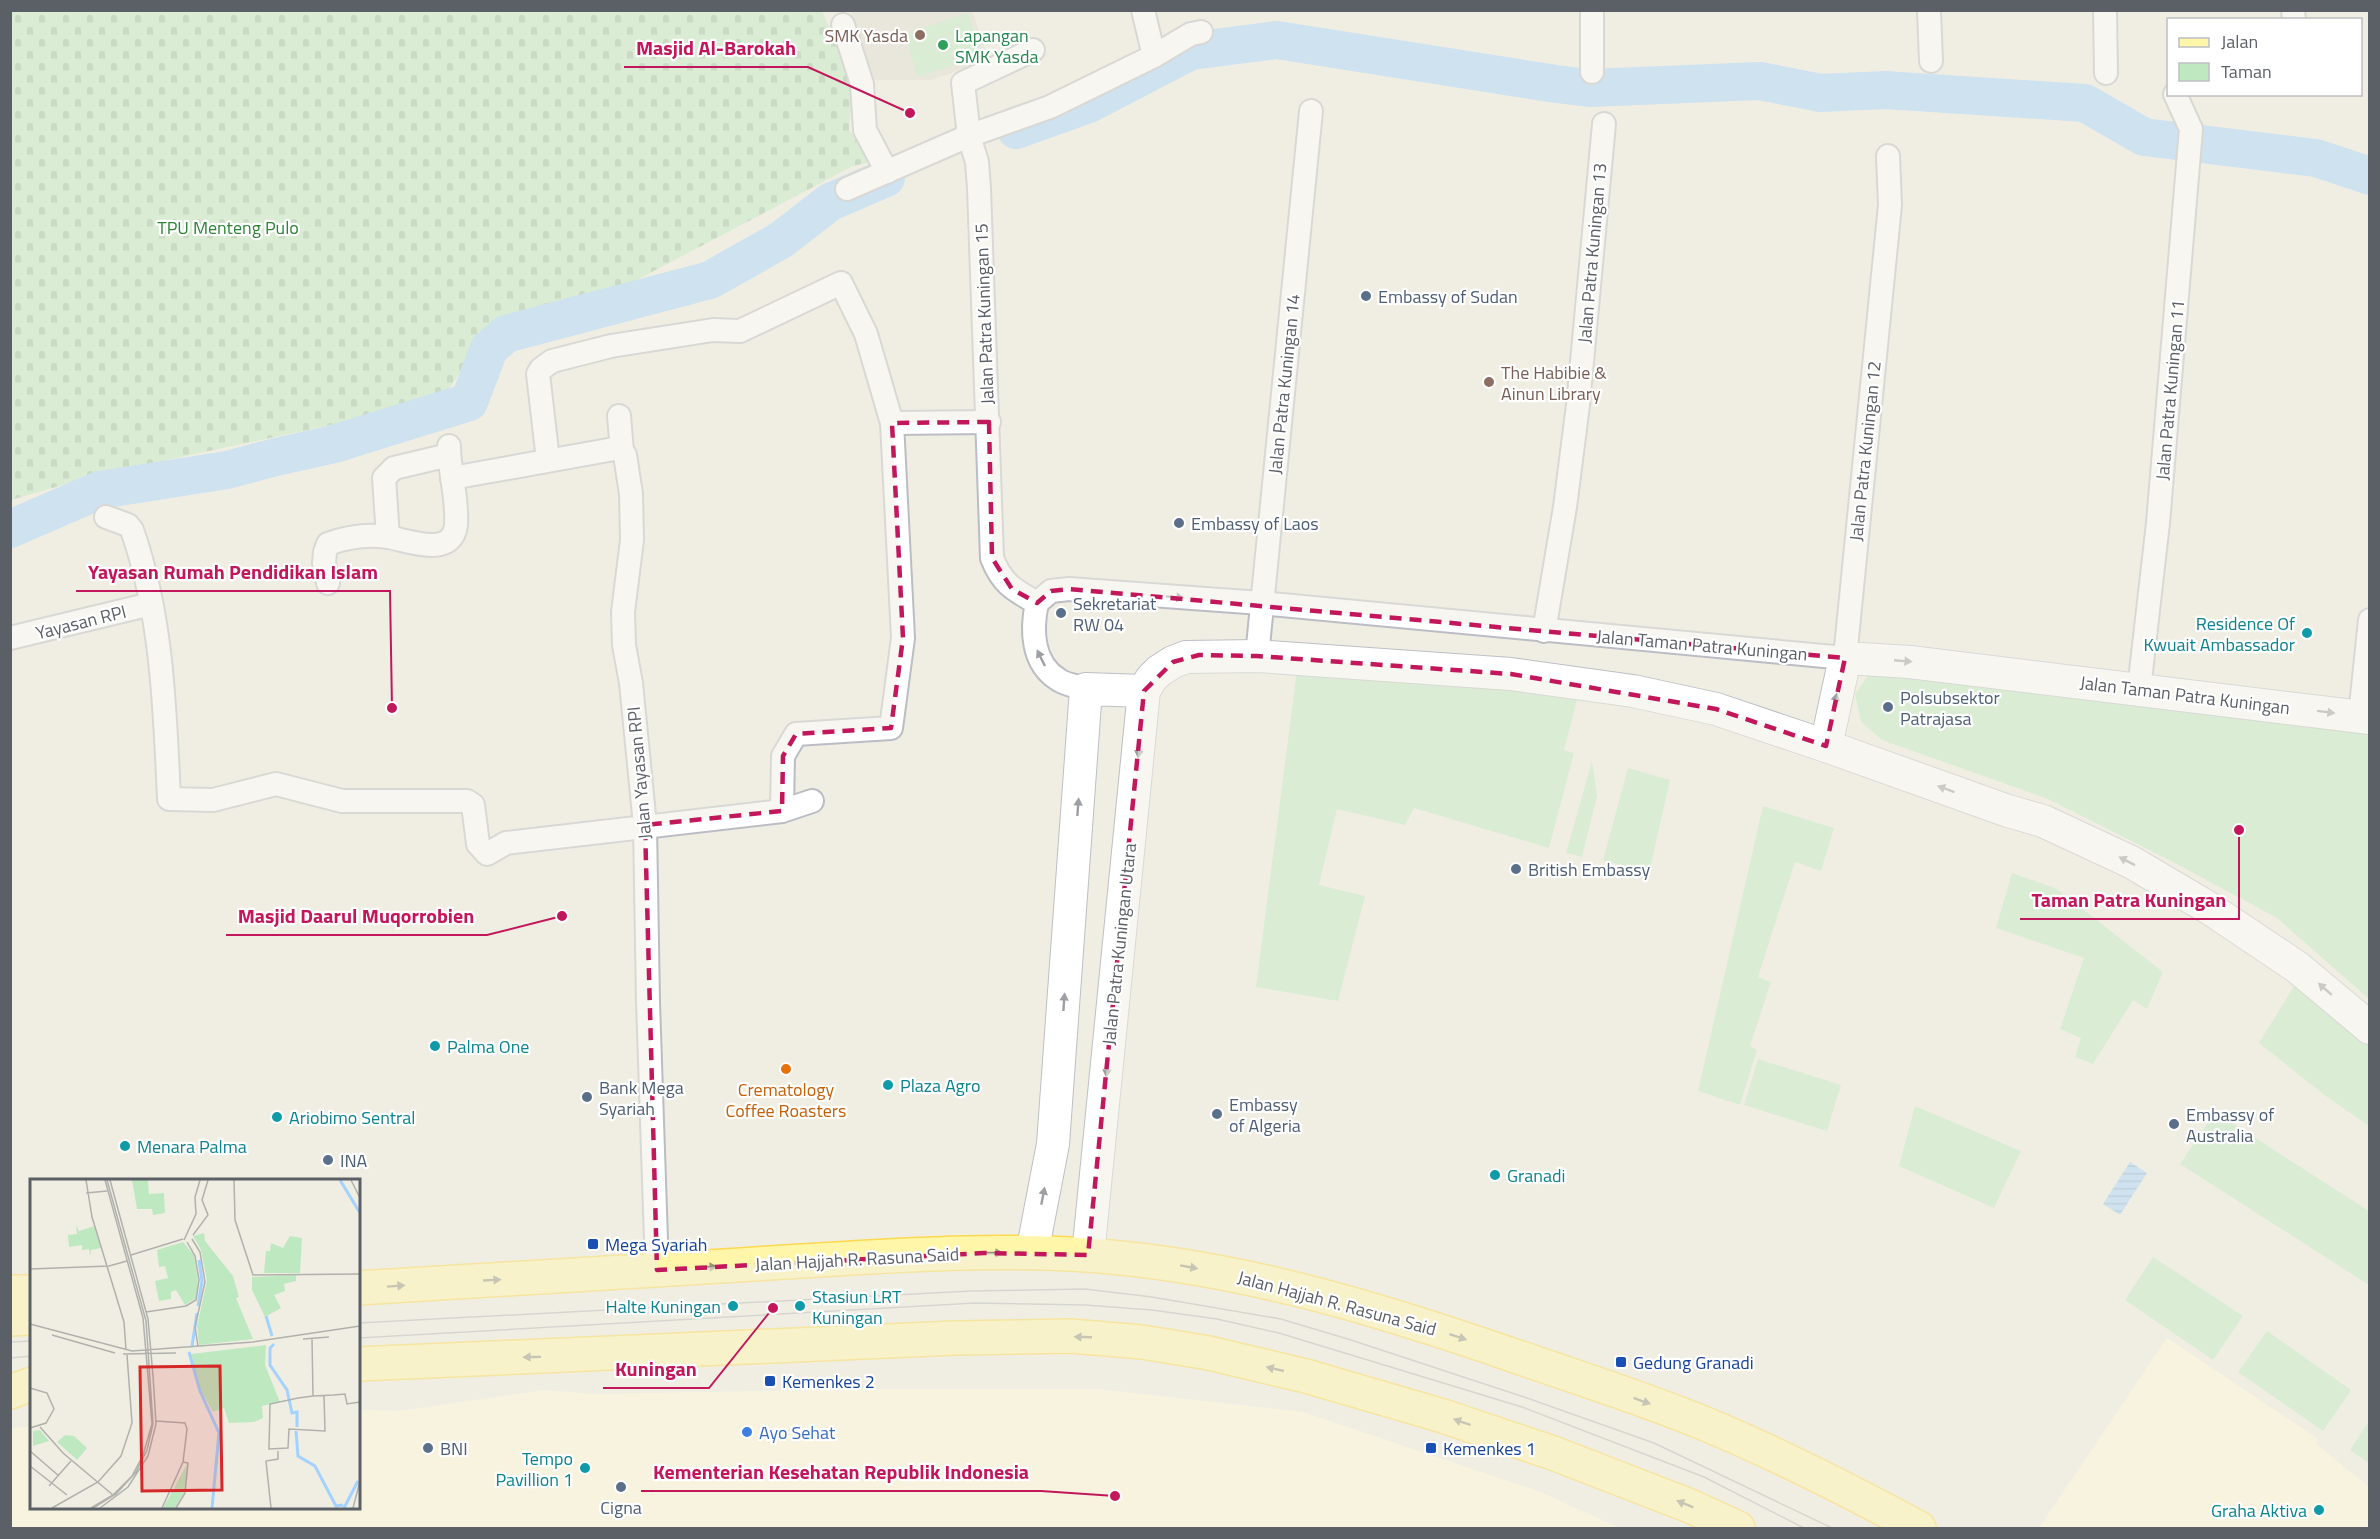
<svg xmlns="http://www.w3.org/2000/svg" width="2380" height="1539" viewBox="0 0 2380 1539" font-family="'Titillium Web',sans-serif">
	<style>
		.commercial { fill: #fff9d9 }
		.education { fill: #dfddd2 }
		.green { fill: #bee9c0 }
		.cemetery { fill: url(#cemetery-stones) }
		.water { fill: url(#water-rules) }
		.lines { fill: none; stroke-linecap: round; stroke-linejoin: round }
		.river { stroke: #a4d2ff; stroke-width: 38 }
		.street-casing { stroke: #bbbdc4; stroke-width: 26 }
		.secondary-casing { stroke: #bcbfc6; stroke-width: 34 }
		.primary-casing { stroke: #fed84e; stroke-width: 36 }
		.street { stroke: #fff; stroke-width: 22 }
		.secondary { stroke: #fff; stroke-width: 32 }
		.primary { stroke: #fff6a9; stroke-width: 33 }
		.tram { stroke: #b7b8b9; stroke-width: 1.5 }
		.oneway { fill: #9d9fa3 }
		.oneway2 { fill: #94947d }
		.marked { fill: none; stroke: #c2185b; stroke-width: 4.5; stroke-dasharray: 12 8; stroke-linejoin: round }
		.education-dot { fill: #8d6e63; stroke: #fff; stroke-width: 2 }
		.leisure-dot { fill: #2e9e5b; stroke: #fff; stroke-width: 2 }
		.service-dot { fill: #5c6f8a; stroke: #fff; stroke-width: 2 }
		.culture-dot { fill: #0f9aa8; stroke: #fff; stroke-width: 2 }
		.food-dot { fill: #e8710a; stroke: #fff; stroke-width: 2 }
		.transit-dot { fill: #1a4fb4; stroke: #fff; stroke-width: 2 }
		.shop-dot { fill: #3f7fe0; stroke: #fff; stroke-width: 2 }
		.labels { text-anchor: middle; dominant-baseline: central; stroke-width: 4.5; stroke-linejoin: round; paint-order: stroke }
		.education-label { font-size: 18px; fill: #785e54; stroke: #fff; text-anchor: end }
		.leisure-label { font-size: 18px; fill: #27864d; stroke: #fff; text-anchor: start }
		.park-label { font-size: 18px; fill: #2d8436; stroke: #fff }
		.street-label { font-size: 18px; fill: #5b5f66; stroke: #fff }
		.service-label { font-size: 18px; fill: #4e5e75; stroke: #fff; text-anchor: start }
		.culture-label { font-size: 18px; fill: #0d838f; stroke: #fff; text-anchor: start }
		.food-label { font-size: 18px; fill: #c56008; stroke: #fff }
		.transit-label { font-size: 18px; fill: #164399; stroke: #fff; text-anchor: start }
		.shop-label { font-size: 18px; fill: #366cbe; stroke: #fff; text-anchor: start }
		.inset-river { fill: none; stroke: #a4d2ff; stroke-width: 3 }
		.inset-road { fill: none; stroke: #b0b1ad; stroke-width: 1.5 }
		.view { fill: #d62828; fill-opacity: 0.15; stroke: #d62828; stroke-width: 3 }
		.inset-edge { fill: none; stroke: #5b5f66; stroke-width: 3 }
		.leader { fill: none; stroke: #c2185b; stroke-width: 2 }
		.callout-dot { fill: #c2185b; stroke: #fff; stroke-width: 2 }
		.callout-label { font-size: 20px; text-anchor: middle; font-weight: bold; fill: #c2185b; stroke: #fff; stroke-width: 4.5; stroke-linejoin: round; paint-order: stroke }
	</style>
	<defs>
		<pattern id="cemetery-stones" width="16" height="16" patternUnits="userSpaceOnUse" patternTransform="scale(1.5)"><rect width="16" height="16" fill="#bee9c0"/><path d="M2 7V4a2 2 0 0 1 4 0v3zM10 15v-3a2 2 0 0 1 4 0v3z" fill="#9dc0a0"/></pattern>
		<pattern id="water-rules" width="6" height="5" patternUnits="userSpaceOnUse" patternTransform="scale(1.5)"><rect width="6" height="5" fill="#a4d2ff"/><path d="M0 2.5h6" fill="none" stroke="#89aed2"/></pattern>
	</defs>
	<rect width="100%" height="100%" fill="#f0eee3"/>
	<g class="commercial">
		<polygon points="2167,1338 2318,1439 2315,1443 2369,1487 2369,1528 2039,1528"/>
		<polygon points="886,1389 1098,1389 1303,1412 1538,1491 1620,1528 11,1528 11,1428 31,1427 32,1508 358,1508 359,1410 399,1411 545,1390 590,1394"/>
	</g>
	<polygon class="education" points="851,11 972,11 989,60 931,80 874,80"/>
	<g class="green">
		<polygon points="968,13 982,56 918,77 904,34"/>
		<polygon points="1297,670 1578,696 1564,750 1574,753 1549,848 1414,808 1405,825 1337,809 1319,885 1365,896 1338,1001 1256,987"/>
		<polygon points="1870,673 2369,726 2369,999 2277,918 2171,861 2048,799 1882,740 1861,722 1855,694"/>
		<polygon points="1592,761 1597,796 1582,857 1566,853"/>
		<polygon points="1628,768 1670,780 1649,873 1603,860"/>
		<polygon points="1763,806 1834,828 1821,871 1795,862 1758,977 1771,982 1750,1046 1757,1050 1740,1105 1698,1091"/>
		<polygon points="2012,873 2057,889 2163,972 2147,1009 2133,1000 2093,1064 2075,1057 2081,1038 2060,1029 2084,958 1996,928"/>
		<polygon points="2296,983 2369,1043 2369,1126 2323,1094 2259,1043"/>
		<polygon points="1758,1059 1841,1085 1827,1131 1744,1105"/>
		<polygon points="1915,1106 2021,1151 1994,1208 1899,1166"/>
		<polygon points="2215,1112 2369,1211 2369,1285 2180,1164"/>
		<polygon points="2153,1257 2243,1316 2213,1360 2125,1300"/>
		<polygon points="2267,1331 2351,1390 2323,1431 2238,1372"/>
		<polygon points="2369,1421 2369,1463 2350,1450"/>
	</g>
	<polygon class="cemetery" points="11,11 822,11 853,81 849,130 874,161 853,166 612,293 492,325 440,402 101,474 11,500"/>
	<polygon class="water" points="2130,1162 2147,1173 2120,1215 2103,1204"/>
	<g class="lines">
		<g class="river">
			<polyline points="1016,130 1091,103 1191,51 1277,40 1556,84 1589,88 1760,81 1821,93 1885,90 2085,103 2144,137 2316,158 2370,176"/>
			<polyline points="10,529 100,490 227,470 272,458 334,444 469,402 489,349 506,334 710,280 781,240 830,202 886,178"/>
		</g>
		<defs>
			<g id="street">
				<polyline points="1592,10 1592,72"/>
				<polyline points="1929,10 1931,61"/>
				<polyline points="2105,10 2106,73"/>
				<polyline points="2293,10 2294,20"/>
				<polyline points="843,25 862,84 865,130 887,172"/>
				<path d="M1033,50L963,83L969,136L977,162L979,188L992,558C1002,584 1014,590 1037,603"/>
				<polyline points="1154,56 1191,34 1201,32"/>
				<polyline points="847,189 966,137 1050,107 1154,56 1143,10"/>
				<polyline points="619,416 622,451"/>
				<polyline points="892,423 989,422"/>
				<polyline points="548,460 538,374 541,369 552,361 611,346 713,330 740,331 841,283 866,334 892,423 903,638 891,728 796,734 783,756 782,811"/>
				<polyline points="452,478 614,449 622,451 625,455 631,494 632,540 623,612 624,645 631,683 645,825 648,1002 657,1270"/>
				<path d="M106,517L128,525L132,530C162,615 165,709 169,799L213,800L276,784L342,801H467L473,805L478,844L487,854L506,843L782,811L812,801"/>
				<polyline points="388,537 384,478 394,468 449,455"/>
				<path d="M328,583L324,563L325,552L328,544C347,537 368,534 388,537C407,540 452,559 456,525C458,499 449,471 449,446"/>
				<polyline points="1037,603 1051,591 1069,589 1261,603 1845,658 1890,205 1888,156"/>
				<path d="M1037,603C1031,630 1032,664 1059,680C1066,685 1078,686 1086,689"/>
				<polyline points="1544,631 1565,507 1578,405 1604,124"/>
				<polyline points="10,638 151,604"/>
				<polyline points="1257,656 1311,111"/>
				<polyline points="2139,689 2158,523 2191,129 2175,94"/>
				<polyline points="2360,716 2370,620"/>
			</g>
			<g id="secondary">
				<polyline points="1826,746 1845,658 1910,662 2370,718"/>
				<polyline points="1032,1253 1053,1144 1086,689 1144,691"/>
				<polyline points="1088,1255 1144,691 1151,679 1159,671 1173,662 1186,657 1257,656 1511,674 1633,691 1716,709 1826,746 2008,811 2043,821 2131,862 2209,908 2297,967 2370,1028"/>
			</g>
			<g id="primary">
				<path d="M358,1288C496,1280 633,1272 770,1263C875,1257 981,1248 1086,1255C1235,1265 1377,1308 1518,1357C1581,1379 1646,1399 1708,1425C1780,1455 1850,1491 1919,1528"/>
				<polyline points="10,1292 32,1292"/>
				<polyline points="10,1319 32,1318"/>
				<polyline points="358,1364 955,1338 1071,1336 1142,1342 1209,1353 1306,1376 1443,1416 1553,1453 1690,1506 1738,1528"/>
				<polyline points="10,1392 32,1384"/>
			</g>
		</defs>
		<use href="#street" class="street-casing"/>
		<use href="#secondary" class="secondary-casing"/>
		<use href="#primary" class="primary-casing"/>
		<use href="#street" class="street"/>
		<use href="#secondary" class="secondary"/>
		<use href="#primary" class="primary"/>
		<g class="tram">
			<polyline points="358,1323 971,1291 1085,1289 1152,1297 1281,1319 1351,1340 1524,1397 1654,1443 1832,1528"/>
			<polyline points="358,1338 975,1303 1085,1305 1152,1310 1217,1319 1279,1333 1522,1407 1704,1477 1804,1528"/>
			<polyline points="10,1342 32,1341"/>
			<polyline points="10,1358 32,1356"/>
		</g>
	</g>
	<defs><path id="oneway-solid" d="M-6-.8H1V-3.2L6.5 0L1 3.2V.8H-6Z" transform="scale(1.5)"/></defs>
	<g class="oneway">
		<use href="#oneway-solid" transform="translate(1175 597) rotate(4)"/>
		<use href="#oneway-solid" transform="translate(1041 658) rotate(-116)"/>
		<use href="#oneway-solid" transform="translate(1903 661) rotate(5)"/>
		<use href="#oneway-solid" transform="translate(1835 702) rotate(-78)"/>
		<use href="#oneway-solid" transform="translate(2326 712) rotate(7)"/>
		<use href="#oneway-solid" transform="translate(1139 749) rotate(96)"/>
		<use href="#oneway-solid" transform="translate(1946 789) rotate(-160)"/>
		<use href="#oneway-solid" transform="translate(1078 807) rotate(-86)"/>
		<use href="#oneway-solid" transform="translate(2127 861) rotate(-153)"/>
		<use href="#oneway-solid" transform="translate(2325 989) rotate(-139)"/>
		<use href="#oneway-solid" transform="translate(1064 1002) rotate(-86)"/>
		<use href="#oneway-solid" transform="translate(1107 1068) rotate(95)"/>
		<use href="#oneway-solid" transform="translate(1043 1196) rotate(-79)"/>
	</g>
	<g class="oneway2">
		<use href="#oneway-solid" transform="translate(994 1253)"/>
		<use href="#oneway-solid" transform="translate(708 1267) rotate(-3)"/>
		<use href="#oneway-solid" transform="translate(1189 1267) rotate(10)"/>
		<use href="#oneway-solid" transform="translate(492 1280) rotate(-3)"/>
		<use href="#oneway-solid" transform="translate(396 1286) rotate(-4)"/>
		<use href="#oneway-solid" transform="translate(1083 1337) rotate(-178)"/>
		<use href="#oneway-solid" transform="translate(1458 1337) rotate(18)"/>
		<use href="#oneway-solid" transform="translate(532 1357) rotate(179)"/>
		<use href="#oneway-solid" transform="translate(1275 1369) rotate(-167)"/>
		<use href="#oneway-solid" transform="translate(1642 1401) rotate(20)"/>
		<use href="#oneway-solid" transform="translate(1462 1422) rotate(-161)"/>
		<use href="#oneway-solid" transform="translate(1685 1504) rotate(-158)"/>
	</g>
	<path d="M0 0H2380V1539H0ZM989,422L992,558L1012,589L1037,603L1051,591L1069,589L1845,658L1826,746L1716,709L1511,674L1257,656L1199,655L1173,662L1144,691L1088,1255L984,1253L657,1270L645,825L782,811L783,756L796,734L891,728L903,638L892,423Z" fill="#f0eee3" fill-opacity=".55" fill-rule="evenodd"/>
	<path class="marked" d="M989,422L992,558L1012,589L1037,603L1051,591L1069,589L1845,658L1826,746L1716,709L1511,674L1257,656L1199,655L1173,662L1144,691L1088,1255L984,1253L657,1270L645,825L782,811L783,756L796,734L891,728L903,638L892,423Z"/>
	<g class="education-dot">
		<circle cx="920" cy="35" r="6"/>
		<circle cx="1489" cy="382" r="6"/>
	</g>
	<circle class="leisure-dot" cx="943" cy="45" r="6"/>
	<g class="service-dot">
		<circle cx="1366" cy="296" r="6"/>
		<circle cx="1179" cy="523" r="6"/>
		<circle cx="1061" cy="613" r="6"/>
		<circle cx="1888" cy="707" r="6"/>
		<circle cx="1516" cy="869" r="6"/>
		<circle cx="587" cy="1097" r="6"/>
		<circle cx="1217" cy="1114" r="6"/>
		<circle cx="2174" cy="1124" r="6"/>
		<circle cx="328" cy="1160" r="6"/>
		<circle cx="428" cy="1448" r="6"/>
		<circle cx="621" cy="1487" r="6"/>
	</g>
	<g class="culture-dot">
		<circle cx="2307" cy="633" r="6"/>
		<circle cx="435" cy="1046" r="6"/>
		<circle cx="888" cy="1085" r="6"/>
		<circle cx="277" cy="1117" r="6"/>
		<circle cx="125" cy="1146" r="6"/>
		<circle cx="1495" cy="1175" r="6"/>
		<circle cx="733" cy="1306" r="6"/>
		<circle cx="800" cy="1306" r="6"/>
		<circle cx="585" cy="1468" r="6"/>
		<circle cx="2319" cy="1510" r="6"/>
	</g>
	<circle class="food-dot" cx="786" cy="1069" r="6"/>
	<g class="transit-dot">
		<rect x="587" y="1238" width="12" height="12" rx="3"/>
		<rect x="1615" y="1356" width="12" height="12" rx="3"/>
		<rect x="764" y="1375" width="12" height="12" rx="3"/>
		<rect x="1425" y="1442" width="12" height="12" rx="3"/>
	</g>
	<circle class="shop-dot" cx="747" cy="1432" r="6"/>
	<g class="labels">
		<g class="education-label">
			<text x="908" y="35">SMK Yasda</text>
			<text x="1501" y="372" text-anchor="start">The Habibie &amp;<tspan x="1501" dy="21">Ainun Library</tspan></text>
		</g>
		<g class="leisure-label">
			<text x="955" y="35">Lapangan<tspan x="955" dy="21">SMK Yasda</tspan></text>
		</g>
		<g class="park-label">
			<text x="228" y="227">TPU Menteng Pulo</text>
		</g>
		<g class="street-label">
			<text transform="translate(1592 253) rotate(-85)">Jalan Patra Kuningan 13</text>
			<text transform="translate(984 314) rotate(-92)">Jalan Patra Kuningan 15</text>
			<text transform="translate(1284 384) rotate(-84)">Jalan Patra Kuningan 14</text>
			<text transform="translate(2170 390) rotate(-85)">Jalan Patra Kuningan 11</text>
			<text transform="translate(1865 451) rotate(-84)">Jalan Patra Kuningan 12</text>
			<text transform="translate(81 622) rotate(-14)">Yayasan RPI</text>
			<text transform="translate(1702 645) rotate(5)">Jalan Taman Patra Kuningan</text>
			<text transform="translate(2185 695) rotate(7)">Jalan Taman Patra Kuningan</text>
			<text transform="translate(639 773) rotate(-95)">Jalan Yayasan RPI</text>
			<text transform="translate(1119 944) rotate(-84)">Jalan Patra Kuningan Utara</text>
			<text transform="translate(857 1259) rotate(-3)">Jalan Hajjah R. Rasuna Said</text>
			<text transform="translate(1337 1303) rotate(15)">Jalan Hajjah R. Rasuna Said</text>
		</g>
		<g class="service-label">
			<text x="1378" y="296">Embassy of Sudan</text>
			<text x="1191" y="523">Embassy of Laos</text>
			<text x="1073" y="603">Sekretariat<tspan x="1073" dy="21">RW 04</tspan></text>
			<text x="1900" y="697">Polsubsektor<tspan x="1900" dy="21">Patrajasa</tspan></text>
			<text x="1528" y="869">British Embassy</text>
			<text x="599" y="1087">Bank Mega<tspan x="599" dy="21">Syariah</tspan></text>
			<text x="1229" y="1104">Embassy<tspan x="1229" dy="21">of Algeria</tspan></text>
			<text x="2186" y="1114">Embassy of<tspan x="2186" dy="21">Australia</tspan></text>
			<text x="340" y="1160">INA</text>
			<text x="440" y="1448">BNI</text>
			<text x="621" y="1507" text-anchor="middle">Cigna</text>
		</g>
		<g class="culture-label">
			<text x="2295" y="623" text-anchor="end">Residence Of<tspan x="2295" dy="21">Kwuait Ambassador</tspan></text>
			<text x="447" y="1046">Palma One</text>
			<text x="900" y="1085">Plaza Agro</text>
			<text x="289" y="1117">Ariobimo Sentral</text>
			<text x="137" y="1146">Menara Palma</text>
			<text x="1507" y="1175">Granadi</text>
			<text x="812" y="1296">Stasiun LRT<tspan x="812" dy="21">Kuningan</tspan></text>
			<text x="721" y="1306" text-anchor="end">Halte Kuningan</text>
			<text x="573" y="1458" text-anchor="end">Tempo<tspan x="573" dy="21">Pavillion 1</tspan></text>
			<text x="2307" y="1510" text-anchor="end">Graha Aktiva</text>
		</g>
		<g class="food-label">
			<text x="786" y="1089">Crematology<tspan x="786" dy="21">Coffee Roasters</tspan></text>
		</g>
		<g class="transit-label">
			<text x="605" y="1244">Mega Syariah</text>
			<text x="1633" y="1362">Gedung Granadi</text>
			<text x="782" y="1381">Kemenkes 2</text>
			<text x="1443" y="1448">Kemenkes 1</text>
		</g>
		<g class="shop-label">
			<text x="759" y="1432">Ayo Sehat</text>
		</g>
	</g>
	<g transform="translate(30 1179)">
		<rect width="330" height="330" fill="#f0eee3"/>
		<path d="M102,1H118L119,15L134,14L135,34L123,36L122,30H107ZM46,46L49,52L64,47L71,69L61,71L60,77L59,70L52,71V66L39,68L38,56L47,55ZM153,63L164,76L168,103L166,119L155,126L146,111L141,113V120L129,122L125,102L138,99L135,87L129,88L127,71ZM10,251L19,262L3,267V252ZM35,256L44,257L57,269L47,281L27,263ZM157,285L155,312L145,329H133Z" fill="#bee9c0"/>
		<path d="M174,54L175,62L203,97L209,118L206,119L223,160L169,166L167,147L177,102L171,71L163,57ZM260,57L272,59L270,94H234L236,72H240L241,64L253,69ZM266,96V102L254,105L255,112L244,116L251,129L235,138L222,111V98ZM236,166L235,186L250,223L232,227L233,239L224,243L199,244L194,229L183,233L170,210L161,175Z" fill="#bee9c0"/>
		<path class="inset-river" d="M310,1L330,34M168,127L172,102L169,81M236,137L242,157M244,165L240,169V186L257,211L262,234L267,233V248M162,167L167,134M159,173L170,212L189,254L182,329M266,252L268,277L285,287L306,327L313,326M314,329L328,302"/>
		<path class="inset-road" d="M56,1L62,38L94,143L96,171M80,1L118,140L123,197M204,1L205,41L223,96L330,95M321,1L330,19M56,14L77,12M163,56L178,36L172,21L178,1M162,60L170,73L175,103L165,148L168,167M154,61L166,35L165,18L170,1M101,76L153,60M0,90L79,87L97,82M116,133L156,127L166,121L169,101L165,77L157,63M0,145L102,172L223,163L330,147M22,156L85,174M273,160L299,158M282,160L283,217M93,175L146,174M0,209L17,214L24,230L16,244L0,249M294,217L295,252L259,250L258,269L239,270L240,225L268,219L283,217L304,216L315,215L317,225L330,223M126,242L155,244L157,250L153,283L132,329M10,248L33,274L83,316M0,272L29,297M0,287L37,316M19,307L41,282M22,329L68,303L91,277L102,244L97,176M61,329L83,316L102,297L113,276L122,245L113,139L75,1M63,329L86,315L106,293L117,271L123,245L116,142L77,1M70,329L98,308L118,277L126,245L123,196M146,329L155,314L158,284L153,283M241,329L236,282L248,280V272M323,329L330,302"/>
		<path class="view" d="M190,187L192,311L112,312L110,188Z"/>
		<rect width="330" height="330" class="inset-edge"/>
	</g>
	<path class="leader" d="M910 113L808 67H624M392 708L390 591H76M2239 830L2239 919H2020M562 916L487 935H226M773 1308L709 1388H603M1115 1496L1041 1491H641"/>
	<g class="callout-dot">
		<circle cx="910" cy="113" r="6"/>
		<circle cx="392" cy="708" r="6"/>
		<circle cx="2239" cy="830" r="6"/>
		<circle cx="562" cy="916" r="6"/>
		<circle cx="773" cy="1308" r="6"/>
		<circle cx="1115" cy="1496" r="6"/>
	</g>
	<g class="callout-label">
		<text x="716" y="55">Masjid Al-Barokah</text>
		<text x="233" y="579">Yayasan Rumah Pendidikan Islam</text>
		<text x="2129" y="907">Taman Patra Kuningan</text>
		<text x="356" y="923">Masjid Daarul Muqorrobien</text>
		<text x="656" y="1376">Kuningan</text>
		<text x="841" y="1479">Kementerian Kesehatan Republik Indonesia</text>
	</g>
	<rect width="2380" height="1539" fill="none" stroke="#5b5f66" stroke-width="24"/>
	<rect x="2167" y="18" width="195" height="78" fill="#ffffff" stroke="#bdbfc2" stroke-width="1.5"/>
	<rect x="2179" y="38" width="30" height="9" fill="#fff6a9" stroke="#bdbfc2" stroke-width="1.5"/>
	<text x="2221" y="48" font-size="18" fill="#5b5f66">Jalan</text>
	<rect x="2179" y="63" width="30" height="18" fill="#bee9c0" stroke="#bdbfc2" stroke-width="1.5"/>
	<text x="2221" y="78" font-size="18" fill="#5b5f66">Taman</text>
</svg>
